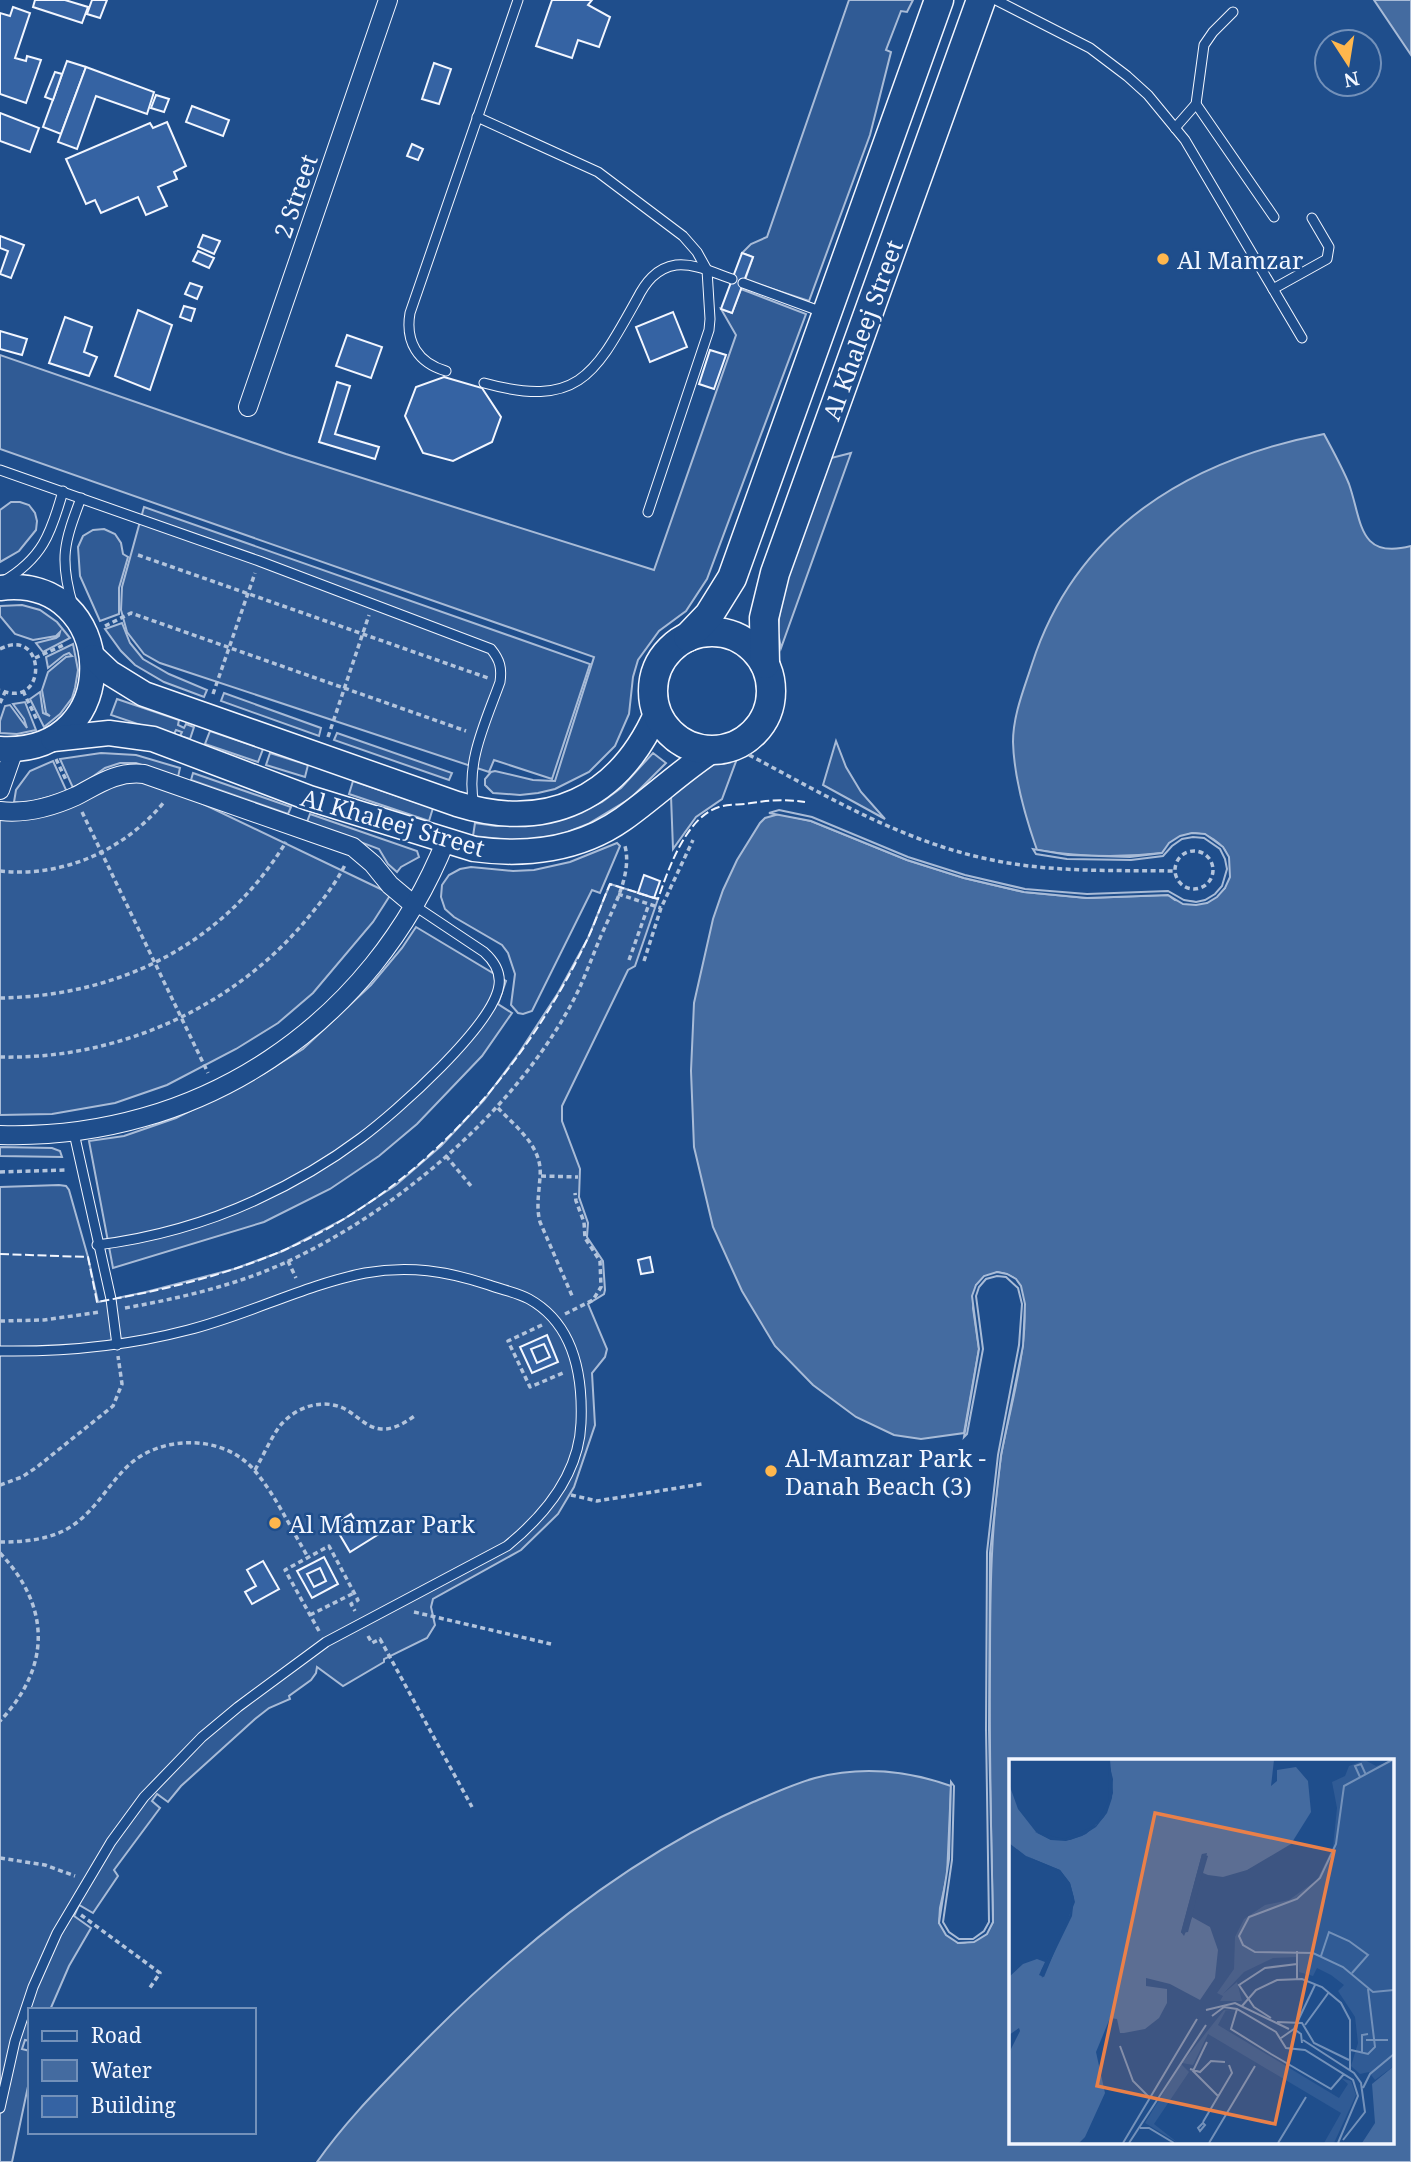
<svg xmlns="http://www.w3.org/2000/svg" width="1411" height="2162" viewBox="0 0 1411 2162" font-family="'Noto Serif',serif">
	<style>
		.built { fill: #305b95; stroke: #a8bbd7; stroke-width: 2 }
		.water { fill: #446ba0; stroke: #a8bbd7; stroke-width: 2; fill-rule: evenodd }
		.pier { fill: #1f4e8c; stroke: #a8bbd7; stroke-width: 2 }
		.building { fill: #3563a3; stroke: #f2f6ff; stroke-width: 2; fill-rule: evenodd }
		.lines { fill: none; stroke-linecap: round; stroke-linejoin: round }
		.service-casing { stroke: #f2f6ff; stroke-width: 11 }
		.minor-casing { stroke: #f2f6ff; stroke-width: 20 }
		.secondary-casing { stroke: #f2f6ff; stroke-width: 27 }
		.primary-casing { stroke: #f2f6ff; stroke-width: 31 }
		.path { stroke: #b3c4dc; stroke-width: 3.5; stroke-dasharray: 5 3.5; stroke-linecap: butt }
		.service { stroke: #1f4e8c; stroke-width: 9 }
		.minor { stroke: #1f4e8c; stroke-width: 18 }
		.secondary { stroke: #1f4e8c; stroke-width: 24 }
		.primary { stroke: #1f4e8c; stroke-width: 28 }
		.fence { stroke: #f2f6ff; stroke-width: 2; stroke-dasharray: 9 3.5; stroke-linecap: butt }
		.poi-dot { fill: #ffb74d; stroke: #1f4e8c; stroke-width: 2.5 }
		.labels { text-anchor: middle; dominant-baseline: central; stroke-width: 5; stroke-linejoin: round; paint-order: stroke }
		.street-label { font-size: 24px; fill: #f2f6ff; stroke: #1f4e8c }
		.poi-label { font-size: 24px; fill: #f2f6ff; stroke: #1f4e8c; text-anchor: start }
		.inset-road { fill: none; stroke: #7391ba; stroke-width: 2 }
		.view { fill: #ea8049; fill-opacity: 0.15; stroke: #ea8049; stroke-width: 3.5 }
		.inset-edge { fill: none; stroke: #f2f6ff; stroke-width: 3.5 }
	</style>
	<rect width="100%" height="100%" fill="#1f4e8c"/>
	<g class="built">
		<polygon points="849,0 913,0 907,12 901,11 886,50 891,52 870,135 809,301 745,280 753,257 742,253 751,244 767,237"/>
		<polygon points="741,289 806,314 707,579 686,611 659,631 638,660 633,677 629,714 615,746 589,772 555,789 538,793 520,795 493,793 485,785 485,779 491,772 495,771 533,780 555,781 594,657 0,449 0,355 286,454 654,570 736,335 721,309 732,313"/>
		<polygon points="851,453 781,648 778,633 780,605 786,581 831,458"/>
		<polygon points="11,502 20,502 29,505 35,513 37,521 36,530 19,551 0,562 0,510"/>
		<polygon points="144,507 590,664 552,779 494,760 489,772 160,663 144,654 127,632 121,610 122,587"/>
		<polygon points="104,529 115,534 121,543 123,554 128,557 119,588 119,614 100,621 80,576 78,547 83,536 93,530"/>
		<polygon points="22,605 40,610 57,622 70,638 43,652 36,643 56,638 59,636 60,632 56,636 33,640 15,634 0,616 0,606"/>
		<polygon points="122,623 130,643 143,659 169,674 207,690 204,697 164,682 135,665 121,651 105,629"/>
		<polygon points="73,644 78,670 75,688 72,698 60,714 44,727 30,699 40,692 43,713 50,716 46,713 42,690 48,672 66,657 72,656 69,653 64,655 48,668 46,657"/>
		<polygon points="224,693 321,728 319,736 221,701"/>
		<polygon points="117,699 179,720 178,725 184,728 186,724 194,727 190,739 180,736 182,732 176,730 173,736 111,715"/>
		<polygon points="25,702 36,730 17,734 0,733 0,721 5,706 10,705 27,728 24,719 13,704"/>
		<polygon points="210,731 263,749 258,762 205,744"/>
		<polygon points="337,733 452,773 449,780 334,740"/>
		<polygon points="836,741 846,767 861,792 885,819 823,785"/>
		<polygon points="101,753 136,755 180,768 178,777 136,763 120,763 105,768 74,790 60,759"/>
		<polygon points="270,753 308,765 305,777 266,765"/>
		<polygon points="653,753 666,763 631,798 588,824 565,833 542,839 519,841 473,836 475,823 496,826 538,825 581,812 602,802 621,788"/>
		<polygon points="738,756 722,799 696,817 673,849 671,796 703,766"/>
		<polygon points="53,761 67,792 27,803 14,802 16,790 30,771"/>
		<polygon points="193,773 291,807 288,814 191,780"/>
		<polygon points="151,779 391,894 373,922 313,993 278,1023 236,1049 167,1085 115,1103 52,1114 0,1115 0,818 108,781"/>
		<polygon points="353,781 433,808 429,821 349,794"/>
		<polygon points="310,814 417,851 419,857 401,867 397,872 388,864 379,849 307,822"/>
		<polygon points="617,843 620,846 600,893 592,890 532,1011 523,1014 518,1013 511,1005 515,974 508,953 502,945 454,917 445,909 441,897 442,885 449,875 460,869 471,867 513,871 534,870 570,862"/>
		<polygon points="610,884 658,899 635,966 628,970 562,1106 562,1121 580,1169 579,1197 588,1223 587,1237 603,1261 605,1290 604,1294 588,1304 607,1349 605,1357 592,1373 595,1425 574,1487 558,1514 521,1550 433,1599 431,1607 435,1625 427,1638 384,1659 384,1662 343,1686 317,1667 316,1673 311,1680 289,1696 290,1699 269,1708 255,1719 181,1786 168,1802 157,1794 152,1801 160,1808 114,1870 118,1876 93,1913 79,1905 74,1916 91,1928 69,1966 50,2010 30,2010 30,2041 25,2040 22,2049 30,2051 30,2077 12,2162 0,2162 0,1187 59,1185 66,1186 69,1190 88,1257 98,1302 146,1292 234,1269 283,1251 344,1219 396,1185 441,1146 484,1100 519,1053 558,993 588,938"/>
		<polygon points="416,927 506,981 498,1004 512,1013 482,1056 417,1124 379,1156 330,1189 264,1222 113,1268 89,1141 124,1136 176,1118 263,1074 303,1049 371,985 402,948"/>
		<polygon points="0,1147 52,1148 60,1151 62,1157 0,1156"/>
	</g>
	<g class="water">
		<polygon points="1374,0 1411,0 1411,55"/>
		<path d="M1324,434C1333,451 1342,467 1349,484C1362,521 1358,560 1411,546V2162H317C345,2122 378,2089 412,2054C509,1954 622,1860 751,1803C772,1794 793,1784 815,1778C861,1766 906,1770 951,1786L947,1876L940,1908L939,1923L958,1943C976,1942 985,1938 993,1922C991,1836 989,1749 990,1662C990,1592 991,1526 1001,1456C1007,1417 1040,1312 1016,1280C1011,1274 1003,1273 997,1272L976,1285L973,1308L979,1349L964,1433L921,1439L894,1435L856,1417L813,1385L775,1346L742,1291L713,1227L694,1147L691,1071L694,1003L713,919L723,890L737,860L760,823L765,818L779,814L811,821L907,860L964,878L1024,892L1087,898L1168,895L1175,900L1207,903L1225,888C1226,879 1229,868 1228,860C1227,844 1204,830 1189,834C1177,838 1169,843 1162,853C1119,858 1079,857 1037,850C1025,816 1014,778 1013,742C1013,715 1024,689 1032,664C1076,528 1189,460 1324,434ZM1010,1761H1392V2143H1010Z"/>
	</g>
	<g class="pier">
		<polygon points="779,810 812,817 908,857 965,875 1025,889 1087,894 1168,891 1184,900 1196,902 1205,900 1215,894 1222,886 1227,869 1225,859 1220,849 1204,838 1193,837 1182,839 1172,846 1163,856 1131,860 1067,859 1036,854 1033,849 1068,855 1130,857 1162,853 1169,843 1180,836 1192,833 1205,834 1223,847 1229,857 1230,877 1225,888 1217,897 1207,903 1196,905 1183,904 1168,895 1087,898 1024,892 964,878 907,860 811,821 769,813"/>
		<polygon points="997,1272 1007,1274 1016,1279 1021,1286 1025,1304 1023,1346 1001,1455 990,1553 989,1730 993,1922 987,1934 974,1942 958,1943 946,1935 939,1923 949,1859 951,1782 954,1786 952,1860 943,1922 949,1932 959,1939 973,1939 984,1931 989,1922 986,1729 987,1552 998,1455 1019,1345 1022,1304 1018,1288 1006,1277 997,1276 986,1279 979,1287 976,1296 983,1349 967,1434 964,1437 979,1349 972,1296 976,1285 984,1276"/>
	</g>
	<g class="building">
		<polygon points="35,0 65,0 88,7 82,23 33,7"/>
		<polygon points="92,0 107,0 100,18 87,14"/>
		<polygon points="552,0 592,0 588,5 610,17 599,47 578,40 572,58 536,46"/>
		<polygon points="13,7 30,13 15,58 26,61 27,56 41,60 26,103 0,94 0,13 10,16"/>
		<polygon points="67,61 86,67 61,134 43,127"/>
		<polygon points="434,63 451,69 439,104 422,99"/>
		<polygon points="86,67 154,92 147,114 96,96 77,149 58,142"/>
		<polygon points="55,72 62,74 53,100 45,97"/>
		<polygon points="156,95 169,99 164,112 151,108"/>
		<polygon points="192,106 229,120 223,136 186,122"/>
		<polygon points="0,113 39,128 30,152 0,141"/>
		<polygon points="167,122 186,166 174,172 177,179 158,187 167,206 146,215 138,197 101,213 95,200 86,204 66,159 150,123 153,128"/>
		<polygon points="412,144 423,149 418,160 407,156"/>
		<polygon points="203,235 220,241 214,254 198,247"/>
		<polygon points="0,236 24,245 11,278 0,274 8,251 0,248"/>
		<polygon points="198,251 214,258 209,268 193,261"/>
		<polygon points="742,253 753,257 732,313 721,309"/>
		<polygon points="190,283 202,287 197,299 185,294"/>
		<polygon points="184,306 195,309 191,321 180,317"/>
		<polygon points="138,310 172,325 150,390 115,376"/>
		<polygon points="673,312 687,347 650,362 636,327"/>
		<polygon points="65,317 92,327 84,352 97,357 89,376 49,363"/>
		<polygon points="0,331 27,339 22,355 0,349"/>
		<polygon points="347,335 382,347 371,378 336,366"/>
		<polygon points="710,350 726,355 714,389 699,384"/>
		<polygon points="444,377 482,388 501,417 492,442 453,461 423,453 405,416 416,387"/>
		<polygon points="337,382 350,386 335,434 379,447 375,459 319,442"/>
		<polygon points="644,875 660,881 654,898 638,893"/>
		<polygon points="650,1257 653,1272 641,1274 638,1260"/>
		<path d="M547,1335L558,1362L532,1373L520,1347ZM544,1344L550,1357L537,1363L531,1349Z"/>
		<polygon points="351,1514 361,1530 372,1523 379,1534 350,1552 334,1525"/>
		<path d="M324,1557L338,1584L312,1598L297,1571ZM320,1568L326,1581L314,1587L307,1574Z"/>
		<polygon points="263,1561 279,1589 252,1604 245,1592 256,1586 247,1570"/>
	</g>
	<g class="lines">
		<defs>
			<g id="service">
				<polyline points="996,0 1090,48 1127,76 1148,95 1185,140 1302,338"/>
				<polyline points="1196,104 1274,217"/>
				<polyline points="477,117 598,172 683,236 697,252 707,270 710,319 709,330 648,512"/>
				<polyline points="1175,128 1196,104 1204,45 1213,32 1233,12"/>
				<polyline points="743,283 825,313"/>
				<polyline points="1273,289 1327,259 1329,247 1312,218"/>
				<path d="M446,371C418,363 405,342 410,313L518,0"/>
				<path d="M484,383C579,409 595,374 637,299C645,283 656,268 676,265C695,263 714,273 732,279"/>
				<path d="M0,470L259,561L491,649C500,660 502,668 500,682C486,721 465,763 474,805"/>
				<path d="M2,582C42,559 51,534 63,491"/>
				<path d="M73,606C59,559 64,543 81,498"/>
				<polyline points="74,1133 111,1299 117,1345"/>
				<path d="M97,1245C153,1238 204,1224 256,1200C293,1183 329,1162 361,1138C395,1113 494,1025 499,985C501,971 494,961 484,952L415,906"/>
				<path d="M0,1351C64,1352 127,1346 188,1330C248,1315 304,1285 365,1273C409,1265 447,1271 489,1285C502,1290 516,1292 529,1299C574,1324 583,1376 581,1423C579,1475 545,1515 507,1546L326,1642L238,1707L202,1737L144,1797L111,1842L57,1933L33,1987L15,2041L0,2108"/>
			</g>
			<g id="minor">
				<polyline points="248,407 388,0"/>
				<polyline points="0,790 14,750"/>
				<path d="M0,811C27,814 52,807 76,796C99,784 117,771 144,774L353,847L373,864L390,885L415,906"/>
				<path d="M0,1135C199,1141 372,1025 446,840"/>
			</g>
			<g id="secondary">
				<path d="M0,588C118,573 128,756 0,749"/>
				<path d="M93,657L110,673L144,694L457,804C547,832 619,799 657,712"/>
				<path d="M53,739L109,733L153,739L309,798L474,849C525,856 579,850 623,819C654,797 681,771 713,750"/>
			</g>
			<g id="primary">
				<circle cx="712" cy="691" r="59"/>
				<polyline points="688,637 709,615 732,578 939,0"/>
				<polyline points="765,664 764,618 775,573 981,0"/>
			</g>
		</defs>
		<use href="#service" class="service-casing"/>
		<use href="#minor" class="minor-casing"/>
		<use href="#secondary" class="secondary-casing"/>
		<use href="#primary" class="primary-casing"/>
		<g class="path">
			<polyline points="138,555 488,678"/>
			<polyline points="105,626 131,613 466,731"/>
			<path d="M0,649C46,625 49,711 0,690"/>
			<polyline points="35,658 66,644"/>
			<polyline points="23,691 37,720"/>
			<polyline points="213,694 255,573"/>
			<polyline points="0,703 5,692"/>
			<polyline points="328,737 369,615"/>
			<path d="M734,747C815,789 893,838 983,858C1047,873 1111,870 1175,871"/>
			<polyline points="56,759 66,780"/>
			<polyline points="82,812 208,1073"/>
			<circle cx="1194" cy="870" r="19"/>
			<path d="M0,871C63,878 125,850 165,801"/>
			<polyline points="618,894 661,908"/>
			<polyline points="629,960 649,904"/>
			<polyline points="644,961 661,908 693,840"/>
			<path d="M0,998C119,996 223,945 286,842"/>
			<path d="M0,1057C113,1060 227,1011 301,926C317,907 334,887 345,865"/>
			<path d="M498,1108C517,1128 543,1147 540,1177C539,1193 536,1207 540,1222L573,1298"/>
			<polyline points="446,1156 471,1186"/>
			<polyline points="0,1172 68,1170"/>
			<polyline points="541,1176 578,1177"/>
			<polyline points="288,1261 296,1278"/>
			<path d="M125,1308C170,1300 215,1290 258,1274C383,1226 522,1109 580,987C586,973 592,958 598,943C609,915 635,874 624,843"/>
			<polyline points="565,1314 593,1300 601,1287 600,1261 585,1238 584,1222 576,1201 575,1193"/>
			<polyline points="0,1321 44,1320 100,1312"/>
			<polyline points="542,1325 508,1341 530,1387 563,1373"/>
			<path d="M255,1470C263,1456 270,1440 279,1427C294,1408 320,1398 343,1408C356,1414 366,1428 381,1429C394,1430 406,1422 416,1415"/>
			<polyline points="0,1485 22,1477 37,1467 113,1406 122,1384 118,1356"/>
			<polyline points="571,1495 597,1501 702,1484"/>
			<path d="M0,1542C23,1542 47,1540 67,1529C95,1513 107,1485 130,1464C164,1434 225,1435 255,1471C276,1496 291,1529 308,1557"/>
			<path d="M0,1553C51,1607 51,1667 0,1721"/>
			<polyline points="414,1612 551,1644"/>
			<polyline points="310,1615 354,1593"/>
			<polyline points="319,1631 285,1570 329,1546 358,1600 351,1604 355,1611"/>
			<polyline points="368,1636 372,1643 380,1639 472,1807"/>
			<polyline points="0,1858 45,1865 75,1876"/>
			<polyline points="81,1915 160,1973 149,1989"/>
		</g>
		<use href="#service" class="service"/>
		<use href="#minor" class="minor"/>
		<use href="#secondary" class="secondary"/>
		<use href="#primary" class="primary"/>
		<path class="fence" d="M0,1254L88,1257L97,1302C159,1291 224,1276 282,1251C419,1192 524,1072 588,938C596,921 602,902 610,884L658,899C668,870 686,817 719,807C729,804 741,805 751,803C771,800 784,799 805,802"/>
	</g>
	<g class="poi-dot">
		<circle cx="1163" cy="259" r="7"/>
		<circle cx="771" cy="1471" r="7"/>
		<circle cx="275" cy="1523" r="7"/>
	</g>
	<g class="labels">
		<g class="street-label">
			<text transform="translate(295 196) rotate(-71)">2 Street</text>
			<text transform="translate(862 330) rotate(-70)">Al Khaleej Street</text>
			<text transform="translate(393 822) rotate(16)">Al Khaleej Street</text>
		</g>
		<g class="poi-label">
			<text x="1177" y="259">Al Mamzar</text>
			<text x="785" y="1457">Al-Mamzar Park -<tspan x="785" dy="28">Danah Beach (3)</tspan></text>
			<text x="289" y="1523">Al Mamzar Park</text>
		</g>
	</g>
	<g transform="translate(1009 1759)">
		<rect width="385" height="385" fill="#1f4e8c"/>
		<path d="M356,1L367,7L385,1V307L366,321L360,313L351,315L342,307L349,284L346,258L329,232L335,226L322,216L308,209L304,217L290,213L289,198L264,199L235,213L214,235L228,223L233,242H211L214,237L208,234L225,210L226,178L235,160L256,146L280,141L308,121L324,88L328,49L323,23L336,17L340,7ZM215,251L226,253L217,251L209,266L330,339L339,325L332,319L342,322L347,336L325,384H315L332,354L199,275L184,306L173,304ZM172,305L180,313L145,365L169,384L136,364Z" fill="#305b95"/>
		<path d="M101,1H265L262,27L268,22V11L287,8L299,22L302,53L282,85L238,111L214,118L199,116L194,114L199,97L193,95L172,174L179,173L183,158L201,168L209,191L206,219L191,241L161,225L137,219V227L158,230V244L150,259L136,270L115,274H111L108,260L101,259L87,293L96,334L76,378L70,384H0V294L11,272L10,269L0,276V218L14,205L28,200L36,203L30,216L35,218L66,143L61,124L51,111L17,97L0,84V25L9,50L27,73L42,81H61L77,75L95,58L104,34ZM385,307V384H353L366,364L363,325Z" fill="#446ba0"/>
		<path d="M99,1L104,20L103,39L98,54L87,68L73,77L57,82L42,81L26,73L55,80L87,66L100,40ZM198,94L183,158L175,177L172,173L193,95ZM17,97L51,111L61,124L65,139L63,157L33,219L32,212L61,155L63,137L48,112Z" fill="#1f4e8c"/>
		<path class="inset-road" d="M383,1L335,27L327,85L311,119L288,140L240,158L230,177L234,186L246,193L304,194L334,208L364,233L385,231M351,18L346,7L352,5L357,16M312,197L320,173L340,182L359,196L343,214M288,220V192M233,247L247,231L268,221L293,220L313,228L332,244L341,261V312M228,250L222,270L262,295L322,330L335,315M197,251L226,244L280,270M203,257L215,248L228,250L267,273L277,289L296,291L344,321L349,337L329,384M262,259L245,248L230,226L256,209L288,205M268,263L293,264L305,284L340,301M296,266L320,233M285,270L306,226M272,279L285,270L292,275L293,284M294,281L345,314L352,324L356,353L334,381M357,281H379M198,283L184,312L209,337M111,287L124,322L140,338M342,291L359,295L366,288L359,230M353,294V276L359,275M181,310L191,313L202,302L216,303M354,329L361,315L385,295M194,363L223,314L220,306M194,364L196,366L191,372L189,369ZM131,369H140L165,384M114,384L188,260M120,384L197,266M200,384L246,307M269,384L297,338"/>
		<path class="view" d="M146,54L325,92L266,365L88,327Z"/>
		<rect width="385" height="385" class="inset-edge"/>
	</g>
	<rect x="28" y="2008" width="228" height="126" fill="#1f4e8c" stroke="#7391ba" stroke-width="2"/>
	<rect x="42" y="2031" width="35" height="10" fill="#1f4e8c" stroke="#7391ba" stroke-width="2"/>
	<text x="91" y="2043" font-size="21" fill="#f2f6ff">Road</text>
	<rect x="42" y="2060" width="35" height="21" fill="#446ba0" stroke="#7391ba" stroke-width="2"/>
	<text x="91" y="2078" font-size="21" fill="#f2f6ff">Water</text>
	<rect x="42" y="2096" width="35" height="21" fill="#3563a3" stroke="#7391ba" stroke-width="2"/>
	<text x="91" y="2113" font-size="21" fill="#f2f6ff">Building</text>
	<g transform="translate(1348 63) rotate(168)"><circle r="33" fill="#1f4e8c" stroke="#7391ba" stroke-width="2"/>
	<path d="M0-5L12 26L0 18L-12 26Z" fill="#ffb74d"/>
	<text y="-10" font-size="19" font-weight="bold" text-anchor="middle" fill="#f2f6ff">N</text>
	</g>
</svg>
